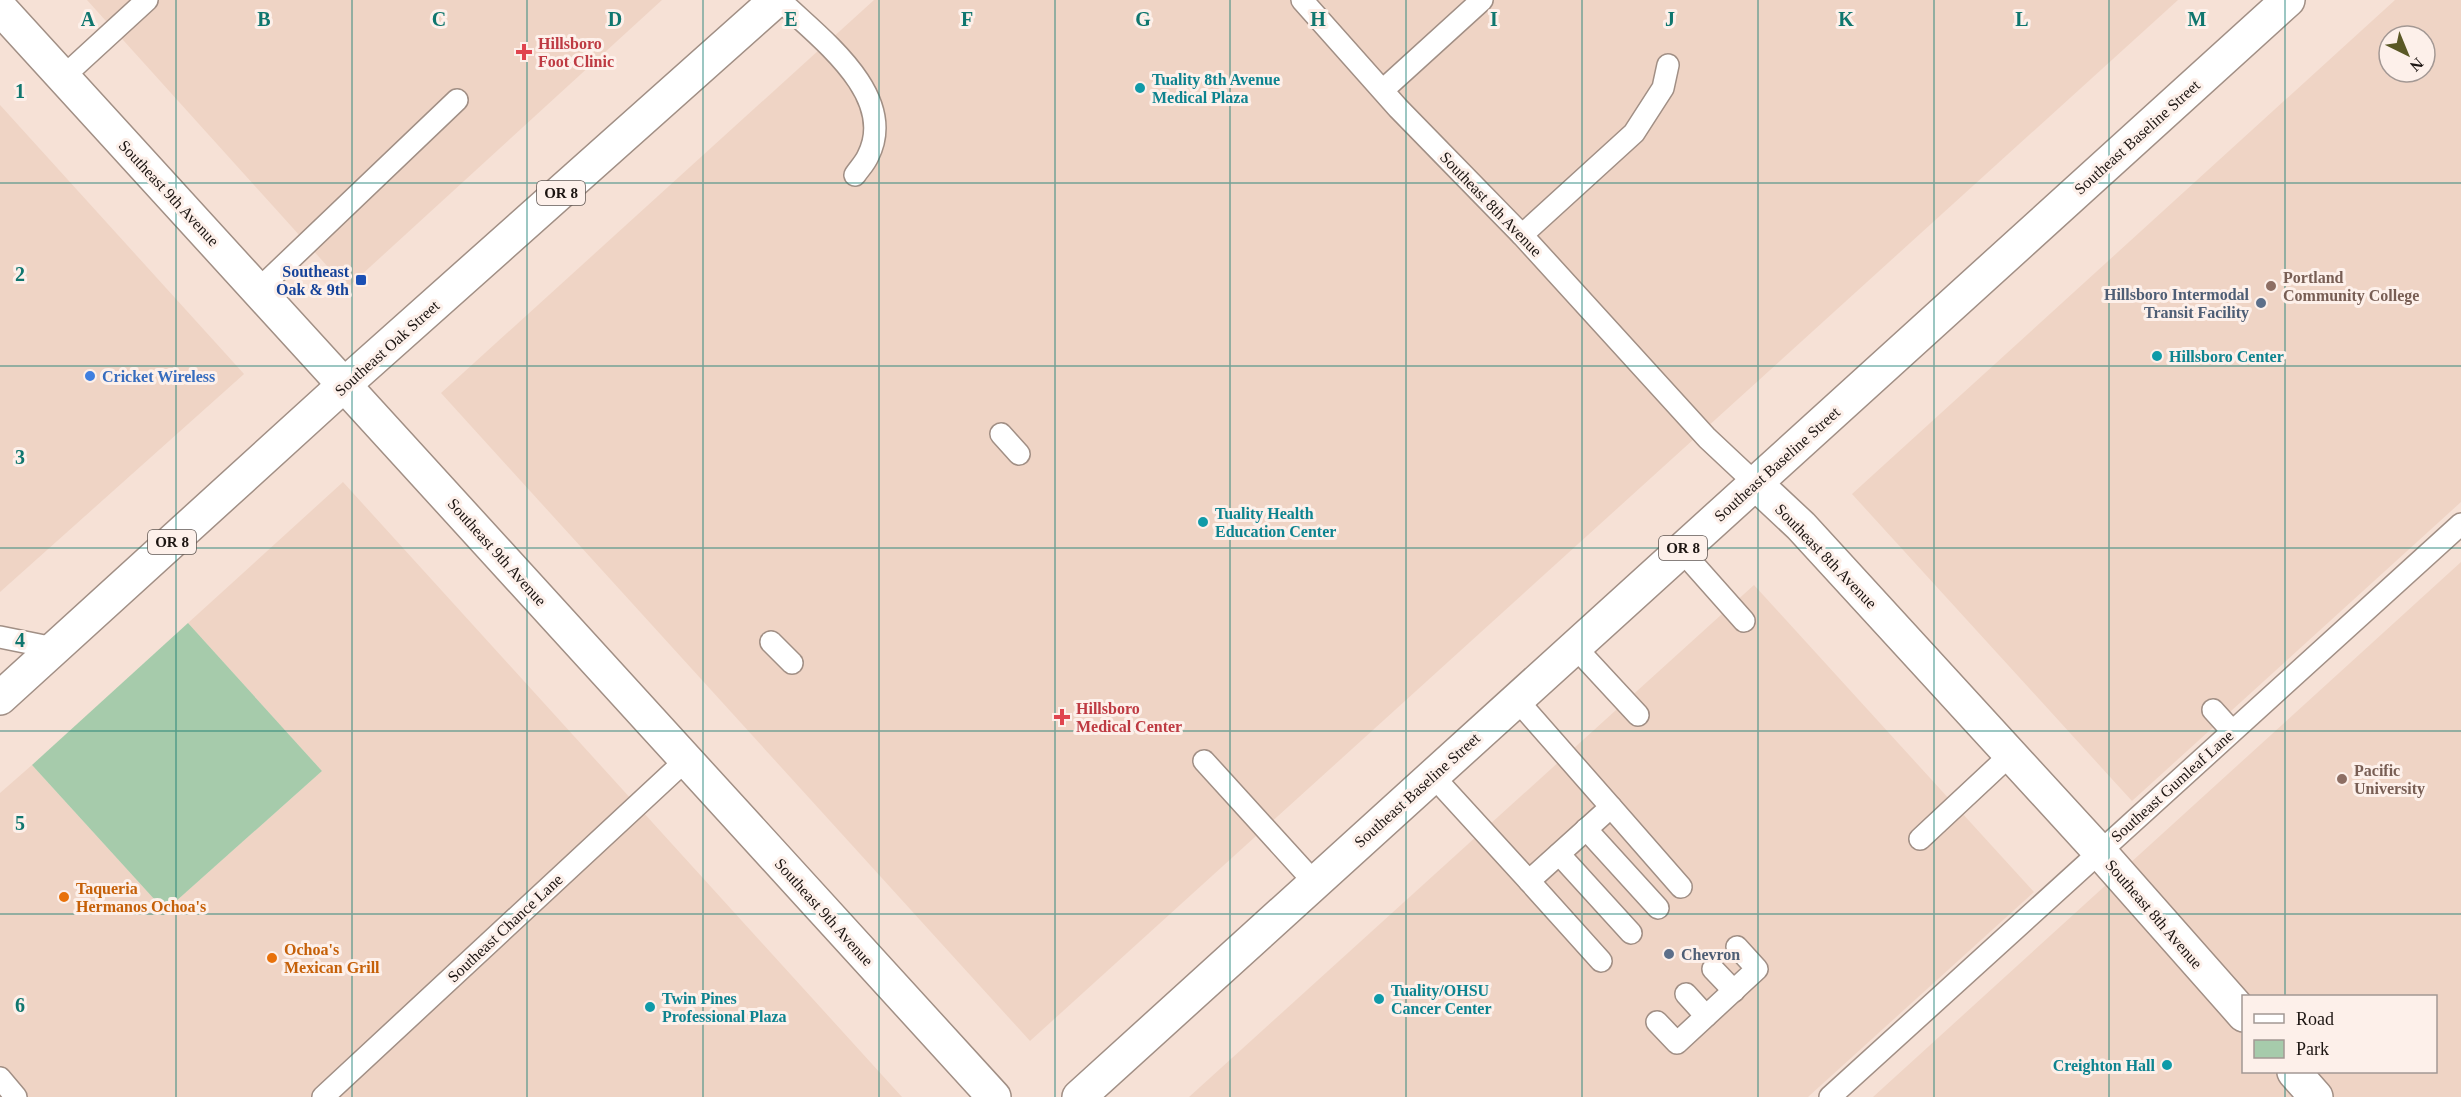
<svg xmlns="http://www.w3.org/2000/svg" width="2461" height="1097" viewBox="0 0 2461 1097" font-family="Georgia,serif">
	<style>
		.built { fill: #efd4c5; fill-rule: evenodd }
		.green { fill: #a6cbab }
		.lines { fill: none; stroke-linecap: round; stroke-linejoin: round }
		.lane-casing { stroke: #a18f85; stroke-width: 24 }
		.street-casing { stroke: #a18f85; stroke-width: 36 }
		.highway-casing { stroke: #a18f85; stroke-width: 36 }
		.lane { stroke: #fff; stroke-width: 21 }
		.street { stroke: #fff; stroke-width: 33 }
		.highway { stroke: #fff; stroke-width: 33 }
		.grid { fill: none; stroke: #0f766e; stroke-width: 1.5; stroke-opacity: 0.55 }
		.health-dot { fill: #e0444e; stroke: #fdf0ea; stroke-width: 2 }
		.culture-dot { fill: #0f9aa8; stroke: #fdf0ea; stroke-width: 2 }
		.transit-dot { fill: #1a4fb4; stroke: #fdf0ea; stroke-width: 2 }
		.education-dot { fill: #8d6e63; stroke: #fdf0ea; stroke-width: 2 }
		.service-dot { fill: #5c6f8a; stroke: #fdf0ea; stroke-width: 2 }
		.shop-dot { fill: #3f7fe0; stroke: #fdf0ea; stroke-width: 2 }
		.food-dot { fill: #e8710a; stroke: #fdf0ea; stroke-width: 2 }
		.labels { text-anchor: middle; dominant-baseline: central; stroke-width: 6; stroke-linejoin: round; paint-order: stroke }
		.shield { fill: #fdf0ea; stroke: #605753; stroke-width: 1.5 }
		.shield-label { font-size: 15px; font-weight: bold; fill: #1c1512 }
		.health-label { font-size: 16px; font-weight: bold; fill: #be3a42; stroke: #fdf0ea; text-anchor: start }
		.culture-label { font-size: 16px; font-weight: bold; fill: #0d838f; stroke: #fdf0ea; text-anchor: start }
		.street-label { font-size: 16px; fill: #1c1512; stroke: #fdf0ea }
		.transit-label { font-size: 16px; font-weight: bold; fill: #164399; stroke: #fdf0ea; text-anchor: end }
		.education-label { font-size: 16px; font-weight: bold; fill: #785e54; stroke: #fdf0ea; text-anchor: start }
		.service-label { font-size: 16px; font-weight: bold; fill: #4e5e75; stroke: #fdf0ea; text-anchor: end }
		.shop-label { font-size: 16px; font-weight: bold; fill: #366cbe; stroke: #fdf0ea; text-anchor: start }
		.food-label { font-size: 16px; font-weight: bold; fill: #c56008; stroke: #fdf0ea; text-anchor: start }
		.grid-label { font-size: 20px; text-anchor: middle; font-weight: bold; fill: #0f766e; stroke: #fdf0ea; stroke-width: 6; stroke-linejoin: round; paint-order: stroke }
	</style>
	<rect width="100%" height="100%" fill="#f6e1d6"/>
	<g class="built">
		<polygon points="87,0 662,0 347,288"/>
		<polygon points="874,0 2178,0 1030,1041 441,393"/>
		<path d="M2395,0H2461V502L2132,801L1852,494ZM2389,36H2425V72H2389Z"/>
		<polygon points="0,105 244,374 0,592"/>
		<polygon points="343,482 902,1097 0,1097 0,793 32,765 165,911 322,771 188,623"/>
		<path d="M2461,562V1097H1873ZM2244,996H2436V1072H2244Z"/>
		<polygon points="1754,585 2034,892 1808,1097 1189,1097"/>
	</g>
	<polygon class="green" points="188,623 322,771 165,911 32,765"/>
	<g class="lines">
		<defs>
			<g id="lane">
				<path d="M780,0C818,37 899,95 868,156C865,163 859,169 855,175"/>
				<polyline points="1302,0 1398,108 1522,235 1707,438 1755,483"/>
				<polyline points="63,77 147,0"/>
				<polyline points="1383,90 1482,0"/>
				<polyline points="1522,235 1634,133 1663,88 1668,65"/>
				<polyline points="258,290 457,100"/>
				<polyline points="1001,434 1019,454"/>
				<polyline points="1681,550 1744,621"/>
				<polyline points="0,637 54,648"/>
				<polyline points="771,642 792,663"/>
				<polyline points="1575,647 1638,715"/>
				<polyline points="2213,710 2232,731"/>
				<polyline points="1204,761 1315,883"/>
				<polyline points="1433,776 1529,881 1611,807 1517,700"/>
				<polyline points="1611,807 1681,887"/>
				<polyline points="1586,829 1658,908"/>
				<polyline points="1920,839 2010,755"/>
				<polyline points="1559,854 1631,933"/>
				<polyline points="1529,881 1601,961"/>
				<polyline points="1713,969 1734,991"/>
				<polyline points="1686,994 1706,1016"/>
				<polyline points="1657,1022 1677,1043 1757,969 1737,947"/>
				<polyline points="0,1078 16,1097"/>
				<polyline points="323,1097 686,760"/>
				<polyline points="1830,1097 2461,524"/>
			</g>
			<g id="street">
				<polyline points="0,8 994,1097"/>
				<polyline points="1755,483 1801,526 2099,851 2244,1015"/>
				<polyline points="2294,1072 2316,1097"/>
			</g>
			<g id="highway">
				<polyline points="0,698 344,385 776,0"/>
				<polyline points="1079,1097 2288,0"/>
			</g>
		</defs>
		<use href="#lane" class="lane-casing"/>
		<use href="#street" class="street-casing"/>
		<use href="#highway" class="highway-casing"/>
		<use href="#lane" class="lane"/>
		<use href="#street" class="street"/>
		<use href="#highway" class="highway"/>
	</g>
	<path class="grid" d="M176,0V1097M352,0V1097M527,0V1097M703,0V1097M879,0V1097M1055,0V1097M1230,0V1097M1406,0V1097M1582,0V1097M1758,0V1097M1934,0V1097M2109,0V1097M2285,0V996M0,183H2461M0,366H2461M0,548H2461M0,731H2461M0,914H2461M2285,1072V1097"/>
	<g class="health-dot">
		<path d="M521 43h6v6h6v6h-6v6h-6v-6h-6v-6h6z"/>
		<path d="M1059 708h6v6h6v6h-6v6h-6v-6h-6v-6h6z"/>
	</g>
	<g class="culture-dot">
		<circle cx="1140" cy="88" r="6"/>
		<circle cx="2157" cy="356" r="6"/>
		<circle cx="1203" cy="522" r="6"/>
		<circle cx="1379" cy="999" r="6"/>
		<circle cx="650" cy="1007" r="6"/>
		<circle cx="2167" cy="1065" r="6"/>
	</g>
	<rect class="transit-dot" x="355" y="274" width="12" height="12" rx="3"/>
	<g class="education-dot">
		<circle cx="2271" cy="286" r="6"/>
		<circle cx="2342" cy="779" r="6"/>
	</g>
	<g class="service-dot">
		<circle cx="2261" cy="303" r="6"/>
		<circle cx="1669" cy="954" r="6"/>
	</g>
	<circle class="shop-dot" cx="90" cy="376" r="6"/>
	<g class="food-dot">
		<circle cx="64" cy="897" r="6"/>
		<circle cx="272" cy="958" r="6"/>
	</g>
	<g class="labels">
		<g class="shield">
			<rect x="537" y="181" width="48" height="24" rx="4.5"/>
			<rect x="148" y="530" width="48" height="24" rx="4.5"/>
			<rect x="1659" y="536" width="48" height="24" rx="4.5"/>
		</g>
		<g class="shield-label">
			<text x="561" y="193">OR 8</text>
			<text x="172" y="542">OR 8</text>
			<text x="1683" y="548">OR 8</text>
		</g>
		<g class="health-label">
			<text x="538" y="43">Hillsboro<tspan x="538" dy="18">Foot Clinic</tspan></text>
			<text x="1076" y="708">Hillsboro<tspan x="1076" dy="18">Medical Center</tspan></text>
		</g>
		<g class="culture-label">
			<text x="1152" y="79">Tuality 8th Avenue<tspan x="1152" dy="18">Medical Plaza</tspan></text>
			<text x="2169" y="356">Hillsboro Center</text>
			<text x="1215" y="513">Tuality Health<tspan x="1215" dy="18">Education Center</tspan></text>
			<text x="1391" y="990">Tuality/OHSU<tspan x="1391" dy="18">Cancer Center</tspan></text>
			<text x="662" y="998">Twin Pines<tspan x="662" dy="18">Professional Plaza</tspan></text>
			<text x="2155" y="1065" text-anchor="end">Creighton Hall</text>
		</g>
		<g class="street-label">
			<text transform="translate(2137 137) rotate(-42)">Southeast Baseline Street</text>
			<text transform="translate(169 193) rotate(47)">Southeast 9th Avenue</text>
			<text transform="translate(1491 204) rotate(46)">Southeast 8th Avenue</text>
			<text transform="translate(387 348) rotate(-42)">Southeast Oak Street</text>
			<text transform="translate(1777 464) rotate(-42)">Southeast Baseline Street</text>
			<text transform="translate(497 552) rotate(48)">Southeast 9th Avenue</text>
			<text transform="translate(1826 556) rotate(46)">Southeast 8th Avenue</text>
			<text transform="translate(2172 786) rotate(-42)">Southeast Gumleaf Lane</text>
			<text transform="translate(1417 790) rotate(-42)">Southeast Baseline Street</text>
			<text transform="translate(824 912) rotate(48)">Southeast 9th Avenue</text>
			<text transform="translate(2154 914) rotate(49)">Southeast 8th Avenue</text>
			<text transform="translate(505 928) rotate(-43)">Southeast Chance Lane</text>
		</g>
		<g class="transit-label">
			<text x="349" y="271">Southeast<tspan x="349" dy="18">Oak &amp; 9th</tspan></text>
		</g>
		<g class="education-label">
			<text x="2283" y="277">Portland<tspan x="2283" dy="18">Community College</tspan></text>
			<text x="2354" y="770">Pacific<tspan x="2354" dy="18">University</tspan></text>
		</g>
		<g class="service-label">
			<text x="2249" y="294">Hillsboro Intermodal<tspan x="2249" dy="18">Transit Facility</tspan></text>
			<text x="1681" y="954" text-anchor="start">Chevron</text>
		</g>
		<g class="shop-label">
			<text x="102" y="376">Cricket Wireless</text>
		</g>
		<g class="food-label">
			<text x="76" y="888">Taqueria<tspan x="76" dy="18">Hermanos Ochoa's</tspan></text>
			<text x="284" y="949">Ochoa's<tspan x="284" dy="18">Mexican Grill</tspan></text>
		</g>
	</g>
	<g class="grid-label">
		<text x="88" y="26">A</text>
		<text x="264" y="26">B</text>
		<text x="439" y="26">C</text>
		<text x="615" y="26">D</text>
		<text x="791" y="26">E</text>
		<text x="967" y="26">F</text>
		<text x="1143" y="26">G</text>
		<text x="1318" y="26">H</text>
		<text x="1494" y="26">I</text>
		<text x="1670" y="26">J</text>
		<text x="1846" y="26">K</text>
		<text x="2022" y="26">L</text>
		<text x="2197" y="26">M</text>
		<text x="20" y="98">1</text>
		<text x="20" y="281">2</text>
		<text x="20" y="464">3</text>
		<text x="20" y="647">4</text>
		<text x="20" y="830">5</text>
		<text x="20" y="1012">6</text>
	</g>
	<rect x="2242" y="995" width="195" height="78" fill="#fdf0ea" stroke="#a39894" stroke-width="1.5"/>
	<rect x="2254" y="1014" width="30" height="9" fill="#ffffff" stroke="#a39894" stroke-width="1.5"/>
	<text x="2296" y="1025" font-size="18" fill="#1c1512">Road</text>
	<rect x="2254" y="1040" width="30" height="18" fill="#a6cbab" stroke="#a39894" stroke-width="1.5"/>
	<text x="2296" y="1055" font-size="18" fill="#1c1512">Park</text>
	<g transform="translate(2407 54) rotate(137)"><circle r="28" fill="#fdf0ea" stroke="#a39894" stroke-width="1.5"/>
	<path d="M0-4.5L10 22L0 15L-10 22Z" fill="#5a5825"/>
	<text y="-9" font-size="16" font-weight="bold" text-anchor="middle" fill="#1c1512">N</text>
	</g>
</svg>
